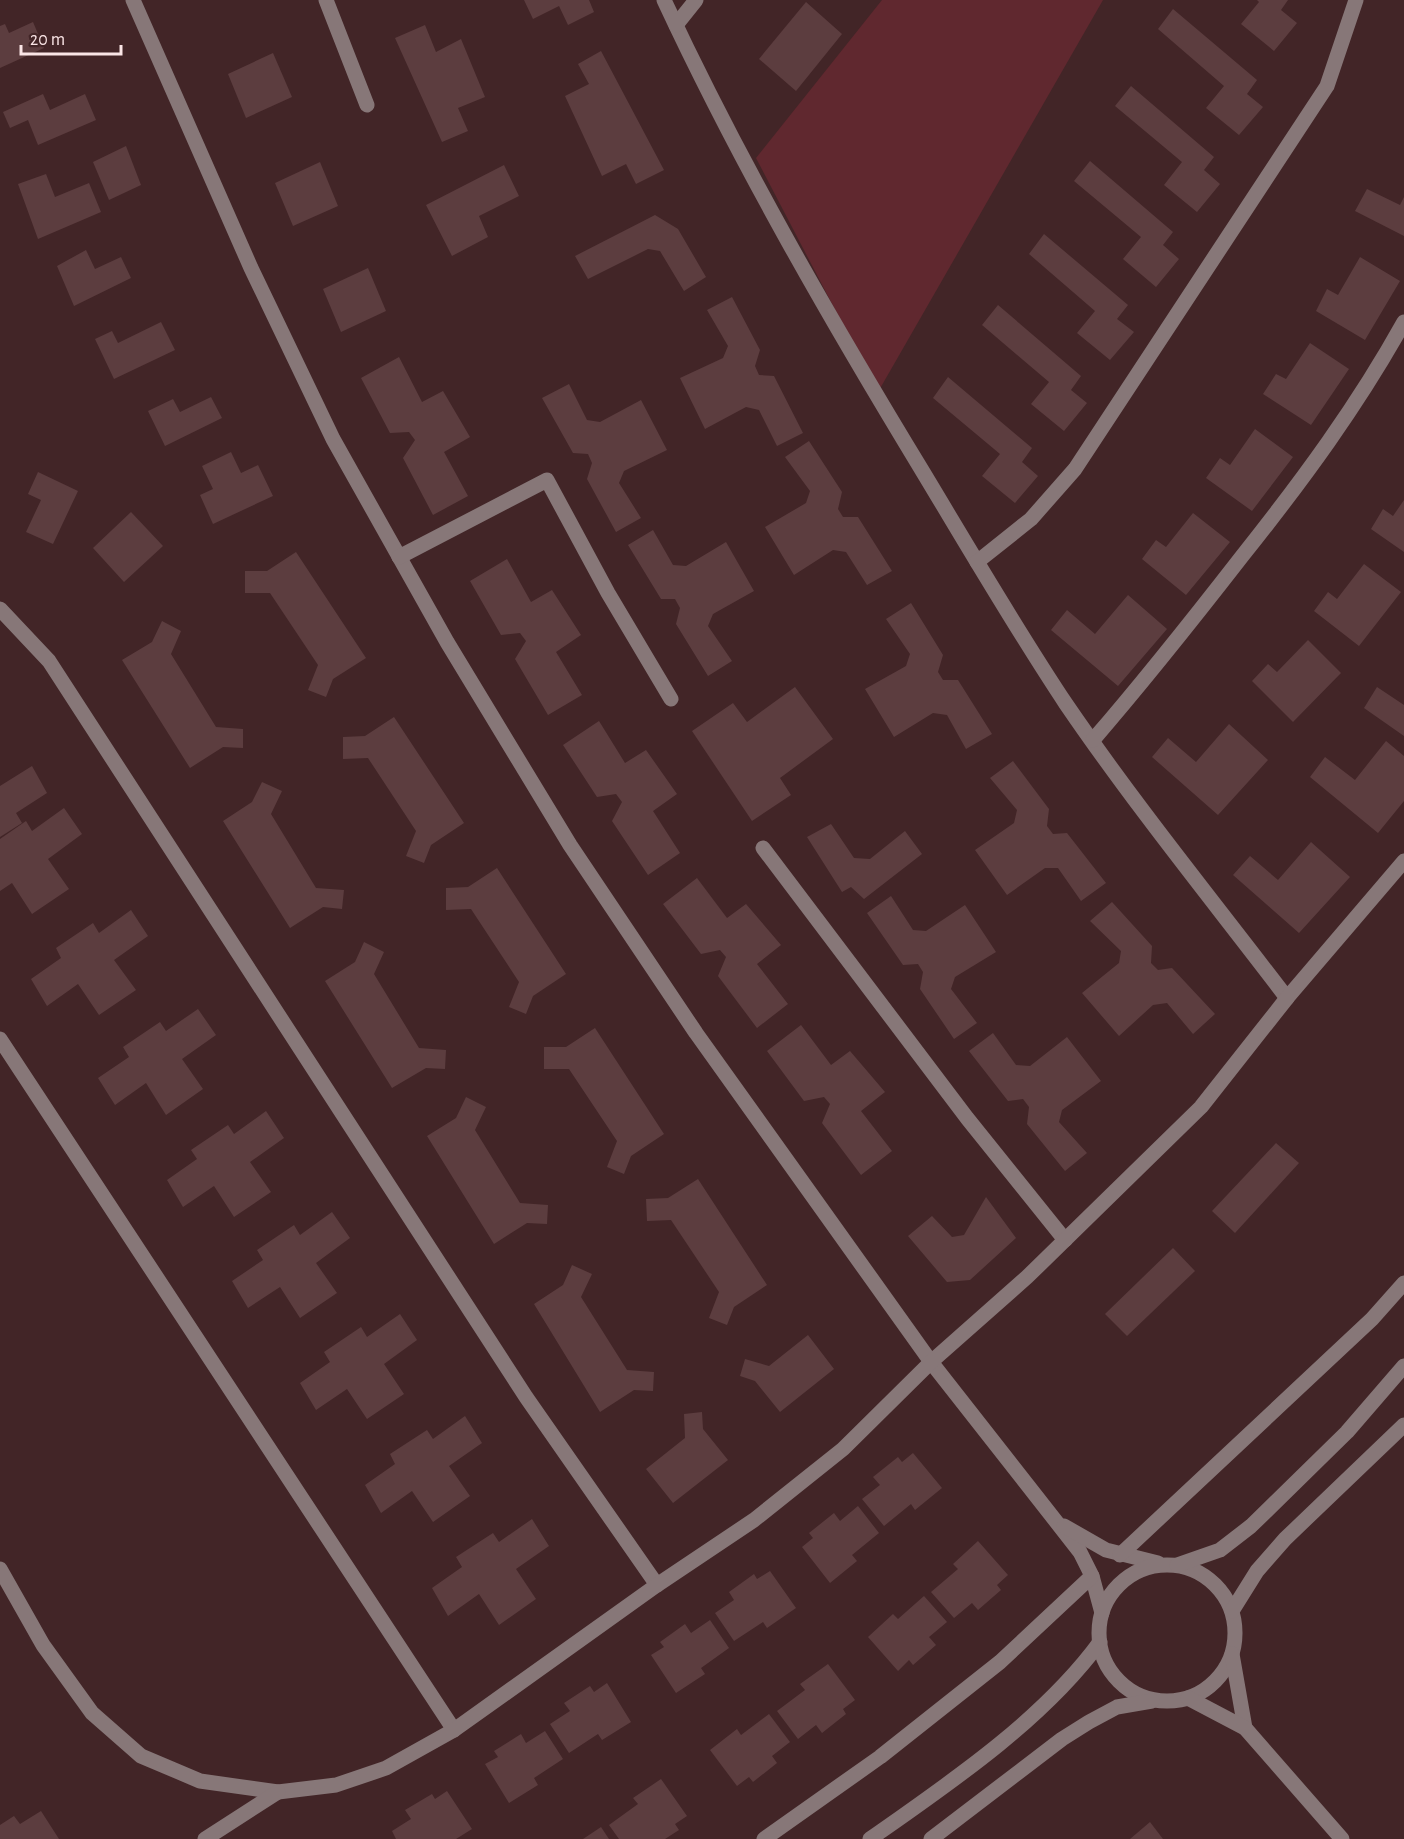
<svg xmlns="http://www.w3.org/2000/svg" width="1404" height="1839" viewBox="0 0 1404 1839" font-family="'Alegreya Sans',sans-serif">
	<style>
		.green { fill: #60282f }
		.building { fill: #5c3d3f }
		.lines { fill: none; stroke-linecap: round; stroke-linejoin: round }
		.minor { stroke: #877778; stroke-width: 15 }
	</style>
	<rect width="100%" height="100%" fill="#422527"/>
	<polygon class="green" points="882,0 1103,0 878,392 756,158"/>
	<g class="building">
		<polygon points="524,0 589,0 594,12 568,25 559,6 533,19"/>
		<polygon points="1257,0 1288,0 1281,10 1297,23 1274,51 1241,24 1259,2"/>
		<polygon points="806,2 842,34 796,91 759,59"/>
		<polygon points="1173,9 1257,80 1247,94 1263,107 1239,135 1206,108 1224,86 1158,29"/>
		<polygon points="33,22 44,48 0,68 0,26 5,24 9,33"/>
		<polygon points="425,25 436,52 461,39 485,97 458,108 468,131 442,142 395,38"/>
		<polygon points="601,51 664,170 636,184 626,164 602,176 565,96 589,84 578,64"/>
		<polygon points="273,53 292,97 246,118 228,74"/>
		<polygon points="1131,86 1214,157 1204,170 1220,184 1197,212 1164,185 1182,162 1115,106"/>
		<polygon points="43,94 50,110 85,94 96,120 38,145 28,120 10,128 3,112"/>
		<polygon points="126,146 141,185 109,200 93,162"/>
		<polygon points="1090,161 1173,232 1163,245 1179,259 1156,287 1123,259 1141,237 1074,181"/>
		<polygon points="320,162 338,206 293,226 275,183"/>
		<polygon points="504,165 519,196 479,216 488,237 452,256 426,205"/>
		<polygon points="46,174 55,197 89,183 101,212 38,239 18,184"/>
		<polygon points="1367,189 1400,205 1404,197 1404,236 1355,211"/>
		<polygon points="655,215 678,229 706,277 684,291 660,251 648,249 588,279 575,256"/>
		<polygon points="1044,234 1128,305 1117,319 1134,332 1110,360 1077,333 1095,311 1029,254"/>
		<polygon points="86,250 95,269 121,257 131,278 74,306 57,266"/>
		<polygon points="1360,257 1400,281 1365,340 1316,311 1327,289 1338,295"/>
		<polygon points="368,268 386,311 341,332 323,289"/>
		<polygon points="732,297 760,350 755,366 759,375 774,376 803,433 777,446 759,410 746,407 705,429 680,378 723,358 728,346 707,310"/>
		<polygon points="998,305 1081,376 1071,390 1087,403 1064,431 1031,404 1049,382 982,325"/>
		<polygon points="161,322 175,350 114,379 95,339 112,331 118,343"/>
		<polygon points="1310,343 1349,369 1311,425 1263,394 1276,374 1286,379"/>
		<polygon points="399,357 422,402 443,391 470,437 444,452 468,496 433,515 403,458 415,440 409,432 390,433 361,378"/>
		<polygon points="948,377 1032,448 1022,462 1038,476 1015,503 982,476 1000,454 933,398"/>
		<polygon points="569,384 587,420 600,422 641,400 667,450 624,471 619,483 641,518 616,532 587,479 592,463 588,454 573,453 542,398"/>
		<polygon points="211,397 222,418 165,446 148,411 173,399 180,412"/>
		<polygon points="1255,429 1293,457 1252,511 1206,478 1220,458 1230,465"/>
		<polygon points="809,441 842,492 838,509 843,517 858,517 892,571 867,585 846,552 833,550 794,575 765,527 806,503 810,491 785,457"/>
		<polygon points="231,452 241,473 258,465 273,496 213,524 200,495 213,489 202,466"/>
		<polygon points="38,472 78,491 53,544 26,532 41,500 28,494"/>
		<polygon points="1404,500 1404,552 1371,529 1383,509 1393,516"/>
		<polygon points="131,512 163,546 124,582 93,548"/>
		<polygon points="1193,513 1230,542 1186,595 1142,559 1156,540 1166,547"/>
		<polygon points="653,530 673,565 686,566 726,542 754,591 713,614 708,626 732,661 708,676 676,624 680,608 675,599 661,599 628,545"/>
		<polygon points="296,552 366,658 333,679 326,697 308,690 318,665 270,593 245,593 245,571 267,571"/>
		<polygon points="507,559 531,602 552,590 581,635 556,652 582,695 548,715 515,659 526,641 520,633 501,635 470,581"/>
		<polygon points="1364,564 1401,592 1359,646 1314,611 1328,592 1337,599"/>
		<polygon points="1128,595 1167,629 1118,686 1051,630 1067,610 1095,634"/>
		<polygon points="911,603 943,655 938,672 943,680 958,680 992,734 966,749 947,715 933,713 894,737 865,689 906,666 910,654 886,619"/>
		<polygon points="162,621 181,631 171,654 216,727 243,729 243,748 223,747 190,768 122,660 152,642"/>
		<polygon points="1308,640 1341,673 1293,722 1252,681 1268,664 1277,672"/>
		<polygon points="795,687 833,739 780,778 791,795 752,821 692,731 733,703 747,722"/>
		<polygon points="1377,687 1404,705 1404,736 1364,708"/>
		<polygon points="394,717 464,823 431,845 424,863 406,856 416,831 368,758 343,759 343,737 365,736"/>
		<polygon points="599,721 625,763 646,750 677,794 653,811 680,853 648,875 612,821 622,802 616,794 597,797 563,745"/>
		<polygon points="1229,724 1268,760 1218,815 1152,757 1168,738 1196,762"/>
		<polygon points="1386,741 1404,756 1404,801 1378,833 1310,777 1325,757 1355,780"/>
		<polygon points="1013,761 1049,809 1047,826 1053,834 1067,833 1106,883 1081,901 1058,868 1045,868 1007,895 975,850 1014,823 1017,810 990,778"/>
		<polygon points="32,766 47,793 16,813 22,823 0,837 0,786"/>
		<polygon points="262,782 282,791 271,814 316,888 344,890 342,909 323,907 290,928 223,821 252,802"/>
		<polygon points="64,808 82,834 48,859 69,889 32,914 12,883 0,891 0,839 26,821 32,831"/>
		<polygon points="831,824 854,858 870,859 905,831 922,854 864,899 851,887 842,892 807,837"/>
		<polygon points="1311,842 1350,877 1299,933 1233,875 1250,856 1278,880"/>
		<polygon points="497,868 566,974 533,996 526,1014 509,1007 519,982 471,909 446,910 446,888 468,887"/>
		<polygon points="697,878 727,918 746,904 781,945 757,964 788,1004 757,1028 718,976 726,957 720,950 701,954 663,904"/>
		<polygon points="891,896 913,930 926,931 965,905 996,952 955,977 951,989 977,1023 954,1039 920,989 923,972 918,964 903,965 867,913"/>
		<polygon points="1112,902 1152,946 1151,963 1158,970 1172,968 1215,1014 1193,1034 1167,1003 1153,1005 1119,1036 1082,993 1119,963 1121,951 1090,921"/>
		<polygon points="131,910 148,936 114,960 136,990 99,1015 78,984 47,1006 31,979 61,958 56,948 93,923 99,933"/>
		<polygon points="364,942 384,952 374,974 419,1048 446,1050 445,1069 426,1068 392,1088 325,981 355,962"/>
		<polygon points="198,1009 216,1035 182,1059 203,1089 166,1115 146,1083 115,1105 98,1078 129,1057 123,1047 160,1022 166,1031"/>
		<polygon points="801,1025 831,1065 850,1051 885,1092 861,1111 892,1151 861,1175 822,1123 830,1104 824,1097 804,1101 767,1051"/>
		<polygon points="595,1028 664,1134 631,1156 624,1174 607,1167 617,1141 569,1069 544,1069 544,1047 566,1047"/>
		<polygon points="993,1033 1016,1065 1030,1066 1067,1037 1101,1081 1062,1110 1059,1122 1087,1153 1065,1171 1027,1124 1029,1107 1023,1099 1008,1101 969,1051"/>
		<polygon points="466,1097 486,1107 475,1130 520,1203 548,1205 547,1224 527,1223 494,1244 427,1136 456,1118"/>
		<polygon points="266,1111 284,1138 250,1162 271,1192 234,1217 214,1186 183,1207 167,1180 197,1159 191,1150 228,1125 234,1134"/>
		<polygon points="1276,1143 1299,1163 1235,1233 1212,1211"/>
		<polygon points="698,1179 767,1285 734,1307 727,1325 709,1318 719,1292 671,1220 647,1221 646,1199 668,1198"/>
		<polygon points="986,1197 1016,1238 970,1280 947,1282 908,1236 932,1216 952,1237 964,1235"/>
		<polygon points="332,1212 350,1238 316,1263 337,1293 300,1318 280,1287 248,1308 232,1281 263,1260 257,1250 294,1225 300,1235"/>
		<polygon points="1173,1248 1195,1271 1127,1336 1105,1314"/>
		<polygon points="572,1265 592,1274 581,1297 627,1370 654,1372 653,1391 634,1390 600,1412 534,1304 563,1285"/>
		<polygon points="400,1314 417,1340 384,1364 404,1394 367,1419 347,1389 316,1410 300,1383 330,1362 324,1352 361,1327 367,1337"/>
		<polygon points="808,1335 834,1369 780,1412 755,1381 740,1376 745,1359 769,1366"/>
		<polygon points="702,1412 703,1429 728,1460 673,1503 646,1469 685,1438 684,1414"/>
		<polygon points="465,1416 482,1443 449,1466 470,1496 433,1522 412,1491 381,1513 365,1485 395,1464 390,1454 427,1430 433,1439"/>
		<polygon points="913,1453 942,1488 915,1510 911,1504 884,1526 862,1499 880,1485 873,1477 898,1457 902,1462"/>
		<polygon points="858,1506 879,1533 852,1555 857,1561 830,1583 802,1547 813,1538 809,1533 834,1513 840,1521"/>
		<polygon points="532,1519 549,1546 516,1569 536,1599 499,1625 479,1594 448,1616 432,1588 462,1567 456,1557 493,1533 499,1542"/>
		<polygon points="978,1541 1008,1575 997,1585 1001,1590 978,1610 972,1603 954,1618 931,1592 958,1569 953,1564"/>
		<polygon points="770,1571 796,1608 767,1628 763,1622 734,1641 715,1613 734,1600 729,1592 754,1574 757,1579"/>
		<polygon points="924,1596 947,1622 929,1637 936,1645 913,1665 909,1660 898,1671 868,1637 893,1614 898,1619"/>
		<polygon points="710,1620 729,1648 701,1668 705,1674 676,1693 651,1655 664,1647 660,1642 685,1624 691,1633"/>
		<polygon points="828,1664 855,1700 843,1709 846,1714 822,1733 816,1725 798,1739 777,1711 805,1690 800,1684"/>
		<polygon points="607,1683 631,1722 602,1740 598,1734 569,1753 550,1724 570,1711 564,1703 590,1686 594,1692"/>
		<polygon points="769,1714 790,1742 772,1756 777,1763 753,1782 749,1777 737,1786 710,1750 737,1729 741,1735"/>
		<polygon points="545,1731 563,1759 534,1778 538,1785 509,1803 485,1764 498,1757 494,1751 521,1734 526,1743"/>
		<polygon points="661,1779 687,1816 675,1824 679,1830 665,1839 619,1839 609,1825 638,1804 633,1798"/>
		<polygon points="447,1791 472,1829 456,1839 396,1839 392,1831 411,1819 405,1810 432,1794 435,1799"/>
		<polygon points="41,1811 59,1839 0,1839 0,1825 14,1816 20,1824"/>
		<polygon points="1150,1822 1163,1839 1130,1839"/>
		<polygon points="601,1827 609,1839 583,1839"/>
	</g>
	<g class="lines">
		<g class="minor">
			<polyline points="133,0 251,268 333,439 447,642 570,845 696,1033 931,1362 1080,1552 1092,1576 1102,1613"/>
			<polyline points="326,0 367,105"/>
			<path d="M664,0C740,163 830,319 923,472C970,550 1016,629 1066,704C1135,805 1213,901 1287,998"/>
			<polyline points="676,25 696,0"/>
			<polyline points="399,557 547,480 608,593 671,699"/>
			<polyline points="977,562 1031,519 1075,469 1327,86 1356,0"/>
			<polyline points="0,609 49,661 526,1397 657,1585"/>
			<path d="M1093,740C1145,680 1194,618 1243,555C1302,481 1358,405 1404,322"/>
			<polyline points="763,848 967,1118 1065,1240"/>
			<polyline points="0,1039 454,1730"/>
			<polyline points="1064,1526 1106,1550 1158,1563"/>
			<polyline points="1120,1555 1372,1319 1404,1283"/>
			<circle cx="1167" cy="1633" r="68"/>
			<polyline points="1177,1565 1220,1550 1251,1526 1347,1432 1404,1366"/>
			<polyline points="0,1569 43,1645 92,1713 141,1756 200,1781 278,1792 336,1785 386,1768 454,1730 657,1585 754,1520 843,1449 931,1362 1027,1277 1201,1107 1287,998 1404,861"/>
			<polyline points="1232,1611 1257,1571 1285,1539 1404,1425"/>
			<polyline points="1232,1654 1245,1728"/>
			<polyline points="1188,1698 1245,1728 1342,1839"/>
			<polyline points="205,1839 278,1792"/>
			<polyline points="764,1839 880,1757 1000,1662 1092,1576"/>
			<path d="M870,1839C950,1783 1043,1720 1100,1642"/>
			<polyline points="931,1839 1062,1739 1089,1722 1117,1707 1152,1701"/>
		</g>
	</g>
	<path d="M21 45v9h100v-9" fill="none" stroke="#fae5e6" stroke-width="3"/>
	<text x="30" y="45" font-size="18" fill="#fae5e6" stroke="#422527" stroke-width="4.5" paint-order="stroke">20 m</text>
</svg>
